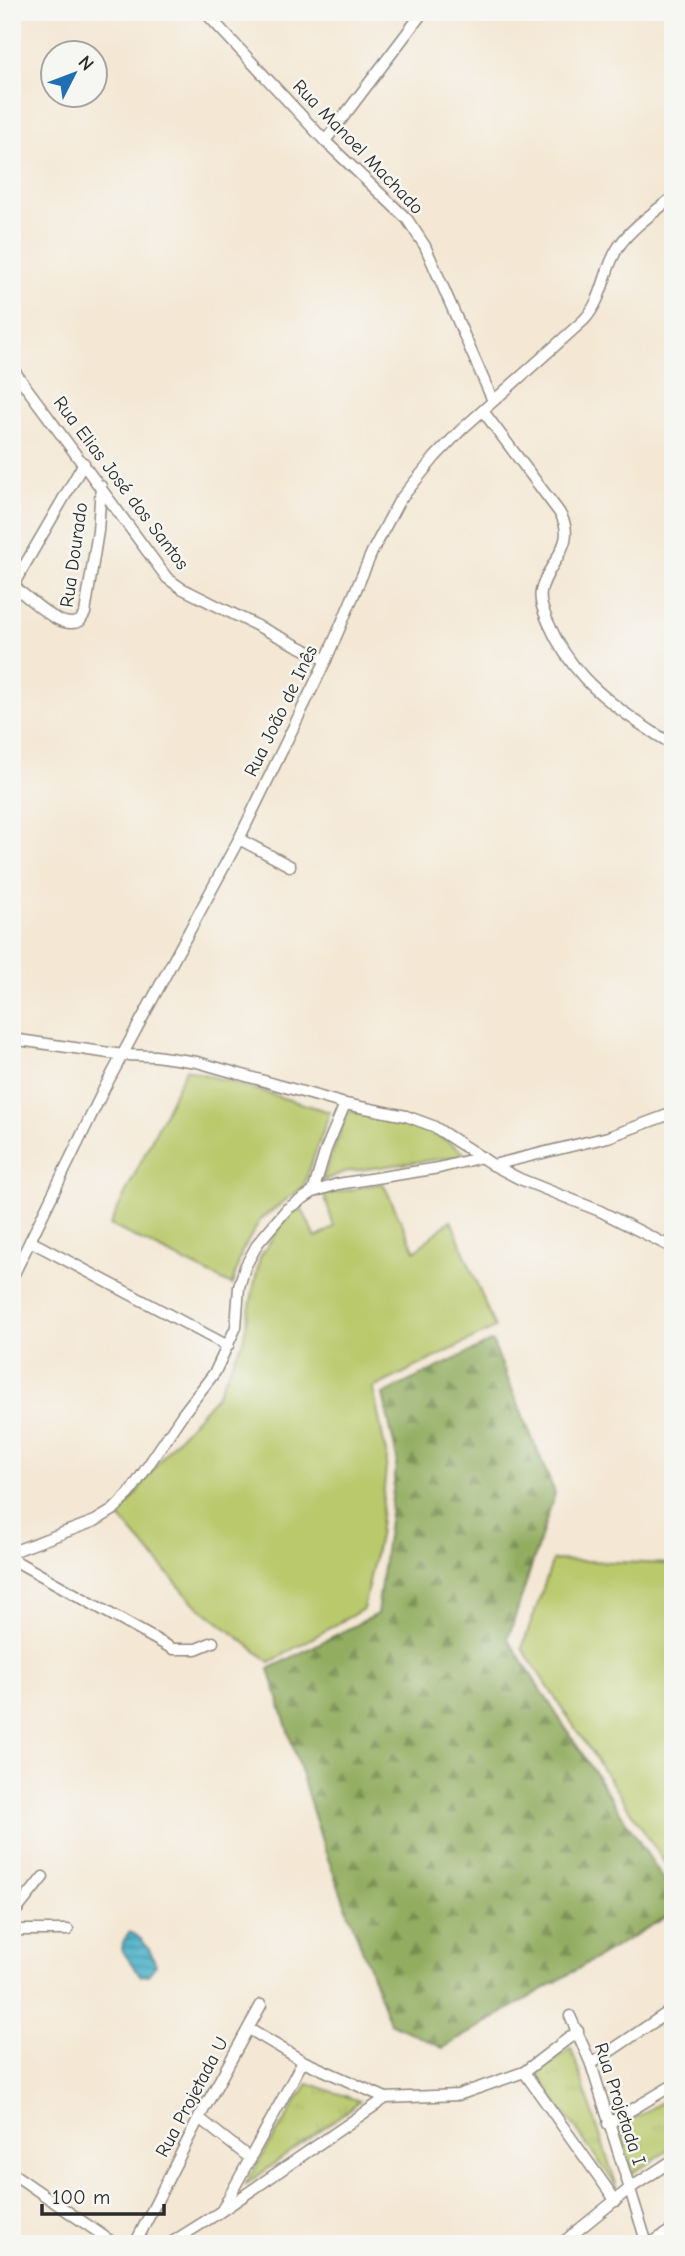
<svg xmlns="http://www.w3.org/2000/svg" width="685" height="2256" viewBox="0 0 685 2256" font-family="'Comic Neue',sans-serif">
	<style>
		.grass { fill: #b9c96c; stroke: #727a4c; stroke-width: 2 }
		.forest { fill: url(#forest-firs); stroke: #5e6c46; stroke-width: 2 }
		.park { fill: url(#park-tufts); stroke: #727a4c; stroke-width: 2 }
		.water { fill: url(#water-rules); stroke: #3a6e79; stroke-width: 2 }
		.lines { fill: none; stroke-linecap: round; stroke-linejoin: round }
		.minor-casing { stroke: #90897f; stroke-width: 13 }
		.minor { stroke: #fff; stroke-width: 10 }
		.labels { text-anchor: middle; dominant-baseline: central; stroke-width: 5; stroke-linejoin: round; paint-order: stroke }
		.street-label { font-size: 19px; fill: #2b2b2b; stroke: #f6f6f2 }
	</style>
	<defs>
		<pattern id="forest-firs" width="22" height="20" patternUnits="userSpaceOnUse" patternTransform="scale(1.75)"><rect width="22" height="20" fill="#92ad60"/><path d="M5 1l3.5 6h-7zM16 11l3.5 6h-7z" fill="#778d4f"/></pattern>
		<pattern id="park-tufts" width="24" height="20" patternUnits="userSpaceOnUse" patternTransform="scale(1.75)"><rect width="24" height="20" fill="#b9c96c"/><path d="M3 7l-1-3M5 7V3M7 7l1-3M15 17l-1-3M17 17v-4M19 17l1-3" fill="none" stroke="#9fad5e"/></pattern>
		<pattern id="water-rules" width="6" height="5" patternUnits="userSpaceOnUse" patternTransform="scale(1.75)"><rect width="6" height="5" fill="#48b0c7"/><path d="M0 2.5h6" fill="none" stroke="#3c8fa2"/></pattern>
	</defs>
	<rect width="100%" height="100%" fill="#f6f6f2"/>
	<filter id="ink" filterUnits="userSpaceOnUse"><feTurbulence type="fractalNoise" baseFrequency=".0143" numOctaves="2"/><feDisplacementMap in="SourceGraphic" scale="14" xChannelSelector="R" yChannelSelector="G"/><feConvolveMatrix kernelMatrix="1 2 1 2 8 2 1 2 1" color-interpolation-filters="sRGB"/></filter>
	<filter id="wash" filterUnits="userSpaceOnUse"><feTurbulence type="fractalNoise" baseFrequency=".00686" numOctaves="4" result="noise"/><feDisplacementMap in="SourceGraphic" scale="28" xChannelSelector="R" yChannelSelector="G"/><feGaussianBlur stdDeviation="1.57" result="paint"/><feColorMatrix in="noise" values="0 0 0 0 0 0 0 0 0 0 0 0 0 0 0 0 0 1.4 0 .05"/><feComposite in="paint" operator="in"/></filter>
	<g filter="url(#wash)">
		<rect width="100%" height="100%" fill="#f4e7d3"/>
		<g class="grass">
			<polygon points="186,1069 330,1112 303,1187 261,1219 242,1251 232,1285 110,1225"/>
			<polygon points="348,1111 415,1124 448,1141 467,1155 344,1172 322,1181"/>
			<polygon points="383,1183 415,1251 451,1220 495,1328 373,1388 387,1458 379,1536 363,1609 270,1662 193,1602 119,1517 170,1447 217,1395 243,1340 260,1257 283,1222 301,1207 316,1238 334,1227 324,1195"/>
			<polygon points="553,1560 673,1564 673,1875 522,1648"/>
		</g>
		<polygon class="forest" points="492,1341 555,1493 508,1639 673,1894 673,1913 443,2048 390,2023 324,1848 269,1669 377,1614 397,1459 383,1394"/>
		<g class="park">
			<polygon points="571,2048 617,2187 537,2074"/>
			<polygon points="308,2083 360,2101 244,2186"/>
			<polygon points="673,2095 673,2147 633,2173 619,2128"/>
		</g>
		<path class="water" d="M129,1932C142,1935 152,1953 156,1965L148,1975L140,1976L122,1950L123,1942Z"/>
	</g>
	<g filter="url(#ink)">
		<g class="lines">
			<defs>
				<g id="minor">
					<polyline points="205,12 325,141 407,219 425,246 493,401"/>
					<polyline points="325,141 423,12"/>
					<polyline points="12,368 167,578 181,588 326,660"/>
					<path d="M483,411L559,512C580,544 547,562 541,591C539,602 544,612 548,622C568,668 596,693 636,721C648,729 660,738 673,744"/>
					<path d="M84,463L16,580L15,585L19,591C35,602 61,631 80,621L85,613L98,531L101,486"/>
					<polyline points="239,839 290,866"/>
					<polyline points="12,1039 123,1055 155,1056 197,1062 345,1104 406,1116 433,1126 493,1165 520,1179 600,1211 673,1248"/>
					<polyline points="493,1165 608,1137 673,1113"/>
					<polyline points="313,1192 326,1149 345,1104"/>
					<polyline points="30,1241 228,1346"/>
					<path d="M12,1278L105,1087L239,839L326,660L372,552L399,501L435,457L461,430L584,320C605,297 603,270 619,246C633,226 655,212 673,197"/>
					<polyline points="12,1552 95,1521 113,1510 129,1494 182,1415 215,1372 236,1327 239,1287 245,1267 258,1243 287,1209 313,1192 338,1184 439,1168 482,1157"/>
					<polyline points="12,1559 173,1649 196,1649 213,1642"/>
					<polyline points="12,1916 43,1877"/>
					<polyline points="12,1930 68,1930"/>
					<polyline points="570,2016 591,2064 647,2244"/>
					<polyline points="249,2029 303,2061 386,2098 458,2095 524,2072 578,2031"/>
					<polyline points="591,2064 673,2009"/>
					<polyline points="524,2072 616,2201"/>
					<polyline points="199,2118 251,2159"/>
					<polyline points="608,2124 673,2085"/>
					<polyline points="12,2173 115,2244"/>
					<polyline points="222,2210 303,2061"/>
					<polyline points="135,2244 199,2118 261,2005"/>
					<polyline points="169,2244 220,2212 386,2098"/>
					<polyline points="561,2244 629,2189 673,2160"/>
					<polyline points="650,2244 673,2229"/>
				</g>
			</defs>
			<use href="#minor" class="minor-casing"/>
			<use href="#minor" class="minor"/>
		</g>
	</g>
	<g class="labels">
		<g class="street-label">
			<text transform="translate(358 147) rotate(46)">Rua Manoel Machado</text>
			<text transform="translate(121 483) rotate(53)">Rua Elias José dos Santos</text>
			<text transform="translate(74 555) rotate(-82)">Rua Dourado</text>
			<text transform="translate(281 711) rotate(-64)">Rua João de Inês</text>
			<text transform="translate(192 2097) rotate(-62)">Rua Projetada U</text>
			<text transform="translate(620 2104) rotate(72)">Rua Projetada I</text>
		</g>
	</g>
	<rect width="685" height="2256" fill="none" stroke="#f6f6f2" stroke-width="42"/>
	<g transform="translate(74 74) rotate(48)"><circle r="33" fill="#f6f6f2" stroke="#a5a5a2" stroke-width="2"/>
	<path d="M0-5L12 26L0 18L-12 26Z" fill="#1f6fb2"/>
	<text y="-10" font-size="19" font-weight="bold" text-anchor="middle" fill="#2b2b2b">N</text>
	</g>
	<path d="M42 2204v10h122v-10" fill="none" stroke="#2b2b2b" stroke-width="3.5"/>
	<text x="52" y="2204" font-size="21" fill="#2b2b2b" stroke="#f6f6f2" stroke-width="5" paint-order="stroke">100 m</text>
</svg>
